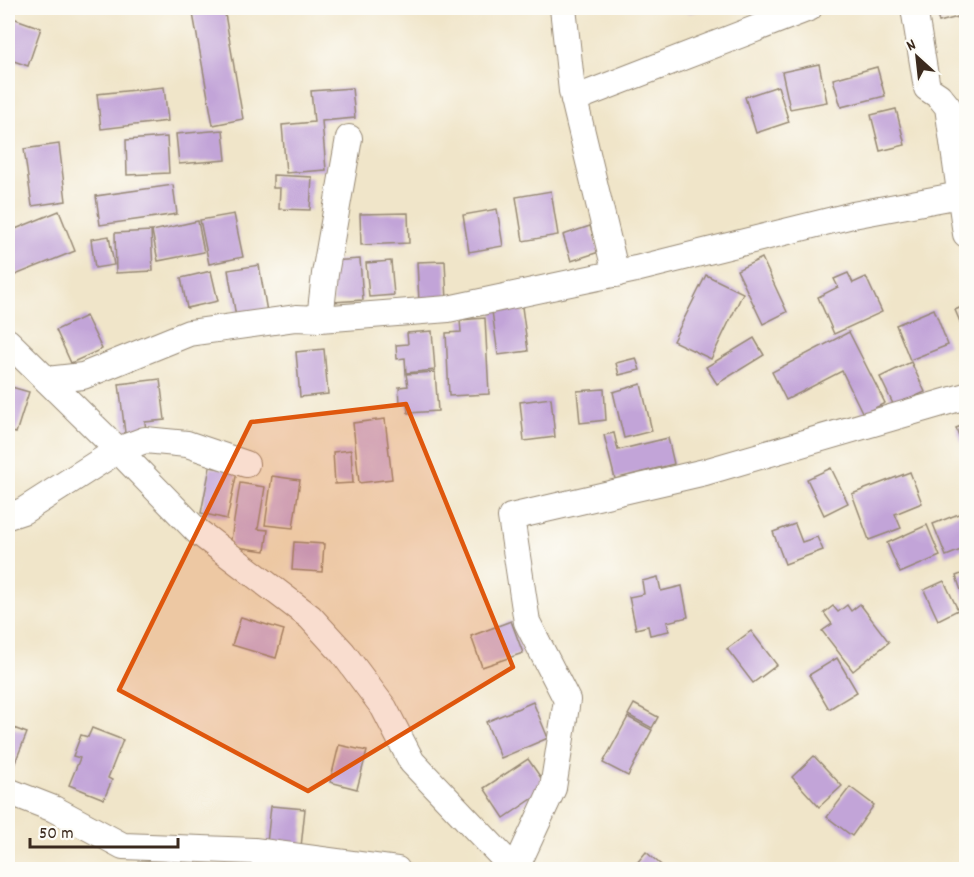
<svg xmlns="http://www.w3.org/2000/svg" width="974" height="877" viewBox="0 0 974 877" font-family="Dekko,sans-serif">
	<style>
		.building { fill: #c2a4d8 }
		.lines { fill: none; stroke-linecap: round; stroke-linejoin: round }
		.minor-casing { stroke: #968874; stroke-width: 28 }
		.minor { stroke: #fff; stroke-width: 26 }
		.marked { fill: #df570d; fill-opacity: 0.2; stroke: #df570d; stroke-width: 4.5; stroke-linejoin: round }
	</style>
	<rect width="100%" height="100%" fill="#fdfcf7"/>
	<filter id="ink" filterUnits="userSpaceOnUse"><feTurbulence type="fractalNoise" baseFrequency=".0167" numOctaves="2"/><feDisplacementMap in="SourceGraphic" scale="12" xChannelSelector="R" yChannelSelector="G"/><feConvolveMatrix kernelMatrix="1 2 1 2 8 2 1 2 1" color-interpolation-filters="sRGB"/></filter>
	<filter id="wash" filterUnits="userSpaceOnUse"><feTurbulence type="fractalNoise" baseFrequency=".008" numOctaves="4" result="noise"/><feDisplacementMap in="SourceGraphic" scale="24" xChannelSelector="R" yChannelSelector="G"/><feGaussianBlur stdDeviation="1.35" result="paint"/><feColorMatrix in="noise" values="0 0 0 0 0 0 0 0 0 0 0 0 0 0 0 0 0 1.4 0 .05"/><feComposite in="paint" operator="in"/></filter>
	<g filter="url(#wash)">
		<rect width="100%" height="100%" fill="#f0e5c9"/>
		<g id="blocks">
			<g class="building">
				<polygon points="192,8 224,8 243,119 213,125"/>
				<polygon points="687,8 707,8 688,13"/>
				<polygon points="935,8 966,8 966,10 957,13 958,17 939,22"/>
				<polygon points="10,17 41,28 28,66 8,59 8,25"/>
				<polygon points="819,64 827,102 790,109 782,72"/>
				<polygon points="877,67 885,96 841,107 833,79"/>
				<polygon points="778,86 789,122 756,133 745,97"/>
				<polygon points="164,87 168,121 101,129 97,94"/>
				<polygon points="352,88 355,118 322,121 326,170 286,173 282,125 314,122 311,91"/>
				<polygon points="896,109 905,145 880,151 871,115"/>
				<polygon points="223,130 226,160 179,164 176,134"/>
				<polygon points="167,137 169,173 127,175 126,140"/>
				<polygon points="59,144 66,201 32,206 24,149"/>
				<polygon points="273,175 312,177 310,210 279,209 280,188 273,188"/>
				<polygon points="173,185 177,214 100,225 96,196"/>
				<polygon points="551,191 558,235 523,241 516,197"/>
				<polygon points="497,209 503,246 469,252 463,215"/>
				<polygon points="59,211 75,251 8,278 8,232"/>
				<polygon points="408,213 409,243 361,245 360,214"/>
				<polygon points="234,214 243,257 209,264 200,220"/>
				<polygon points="198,221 204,252 158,261 152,231"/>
				<polygon points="590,226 599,252 571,261 563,235"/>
				<polygon points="151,231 153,271 116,273 115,233"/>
				<polygon points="109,236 114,265 95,268 91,239"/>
				<polygon points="762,258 787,312 763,324 737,270"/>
				<polygon points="360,259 363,300 333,302 331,261"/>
				<polygon points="391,261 394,295 369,297 366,263"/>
				<polygon points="445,261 447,301 419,302 417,262"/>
				<polygon points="259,265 267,312 236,317 228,270"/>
				<polygon points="211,271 218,301 187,308 181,278"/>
				<polygon points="848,273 853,283 866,277 882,312 834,334 818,297 838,287 834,279"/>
				<polygon points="706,275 743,293 711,359 673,341"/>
				<polygon points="966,305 966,336 955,310"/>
				<polygon points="522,307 528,351 498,355 492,311"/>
				<polygon points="934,309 948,345 910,360 896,325"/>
				<polygon points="86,316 102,349 71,363 56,330"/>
				<polygon points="485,318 489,394 449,396 446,333 461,332 460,320"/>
				<polygon points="432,331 435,370 406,373 405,358 397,359 396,345 408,344 407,333"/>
				<polygon points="849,332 885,403 863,414 842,371 786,400 772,372"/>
				<polygon points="754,338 764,355 717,384 706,367"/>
				<polygon points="324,349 328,394 300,397 296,352"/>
				<polygon points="636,358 640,370 619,375 616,363"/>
				<polygon points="911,362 925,392 894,406 880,377"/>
				<polygon points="435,372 438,411 408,413 407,403 400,403 399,387 408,386 406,374"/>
				<polygon points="160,379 165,420 145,422 146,431 125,433 119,384"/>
				<polygon points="641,384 652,431 624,438 613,392"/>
				<polygon points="8,386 29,392 16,433 8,431"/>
				<polygon points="604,389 606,420 580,423 577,391"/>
				<polygon points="551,398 555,437 524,441 520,402"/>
				<polygon points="385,419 392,479 359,483 353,423"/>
				<polygon points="966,424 966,454 956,428"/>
				<polygon points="614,433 618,450 668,438 674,464 615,479 604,435"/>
				<polygon points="351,450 353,483 335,484 333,452"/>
				<polygon points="210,467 237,472 227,519 201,513"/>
				<polygon points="831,468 848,503 824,515 807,479"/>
				<polygon points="910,472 922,503 895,514 901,528 869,540 852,494"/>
				<polygon points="272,476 300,480 293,528 265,525"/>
				<polygon points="240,483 265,487 258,529 268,530 265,551 230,546"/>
				<polygon points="966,511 966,548 946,556 933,524"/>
				<polygon points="795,524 802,542 817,537 823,550 785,564 773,532"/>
				<polygon points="927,525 940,556 900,573 887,543"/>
				<polygon points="294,542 324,544 322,572 292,570"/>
				<polygon points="966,572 966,605 956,576"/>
				<polygon points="658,577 661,591 682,586 688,617 667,622 669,631 650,635 648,626 636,629 629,597 644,594 642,581"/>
				<polygon points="944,581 958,610 938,620 924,590"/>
				<polygon points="860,604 889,642 853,671 822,631 832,624 824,613 833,606 838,612 847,605 851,611"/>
				<polygon points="241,617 284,630 276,658 232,645"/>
				<polygon points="511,621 523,653 482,667 471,636"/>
				<polygon points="751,631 777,665 753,683 727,649"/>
				<polygon points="837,658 857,692 829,709 809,675"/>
				<polygon points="533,702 548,738 501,758 486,722"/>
				<polygon points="634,704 658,717 652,728 628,715"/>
				<polygon points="628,717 652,730 628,776 603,763"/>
				<polygon points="8,726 27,733 8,780"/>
				<polygon points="92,728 123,740 108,778 112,780 104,799 69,785 80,758 73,756 81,735 88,737"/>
				<polygon points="339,745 367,751 357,789 330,782"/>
				<polygon points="814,756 842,786 819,807 792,777"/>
				<polygon points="528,759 548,788 504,818 484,788"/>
				<polygon points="850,787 874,805 852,836 827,817"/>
				<polygon points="271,806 305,809 301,847 267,843"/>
				<polygon points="646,852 667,870 631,870"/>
			</g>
		</g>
	</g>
	<g filter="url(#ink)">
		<use href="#blocks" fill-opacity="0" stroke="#968874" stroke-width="1.5"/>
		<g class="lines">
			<defs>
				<g id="minor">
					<polyline points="563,8 572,91 616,274"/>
					<polyline points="914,8 927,88 939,96 948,107 966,234"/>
					<polyline points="574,99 809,8"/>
					<polyline points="320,319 325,274 349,138"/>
					<polyline points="8,342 118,450 197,531 310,617 343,653 384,708 412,762 515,870"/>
					<polyline points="47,380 83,376 189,333 296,318 320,319 448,309 636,269 853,215 960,195"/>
					<polyline points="8,516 23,511 118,450 145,440 187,444 246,464"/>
					<polyline points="8,791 54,809 123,846 254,851 397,870"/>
					<polyline points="515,870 553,788 567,700 527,622 511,517 705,472 966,396"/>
				</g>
			</defs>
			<use href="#minor" class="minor-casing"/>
			<use href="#minor" class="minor"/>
		</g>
	</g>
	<path class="marked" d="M406,404L513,667L308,791L119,690L251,422Z"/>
	<rect width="974" height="877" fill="none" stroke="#fdfcf7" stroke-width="30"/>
	<g transform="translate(917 57) rotate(333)" stroke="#fdfcf7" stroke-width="4.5" paint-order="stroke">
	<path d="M0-4.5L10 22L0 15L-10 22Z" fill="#3b2a1e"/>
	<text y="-9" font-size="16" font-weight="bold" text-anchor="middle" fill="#3b2a1e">N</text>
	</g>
	<path d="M30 838v9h148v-9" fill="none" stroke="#3b2a1e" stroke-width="3"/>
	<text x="39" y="838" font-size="18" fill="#3b2a1e" stroke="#fdfcf7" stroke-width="4.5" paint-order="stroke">50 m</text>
</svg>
